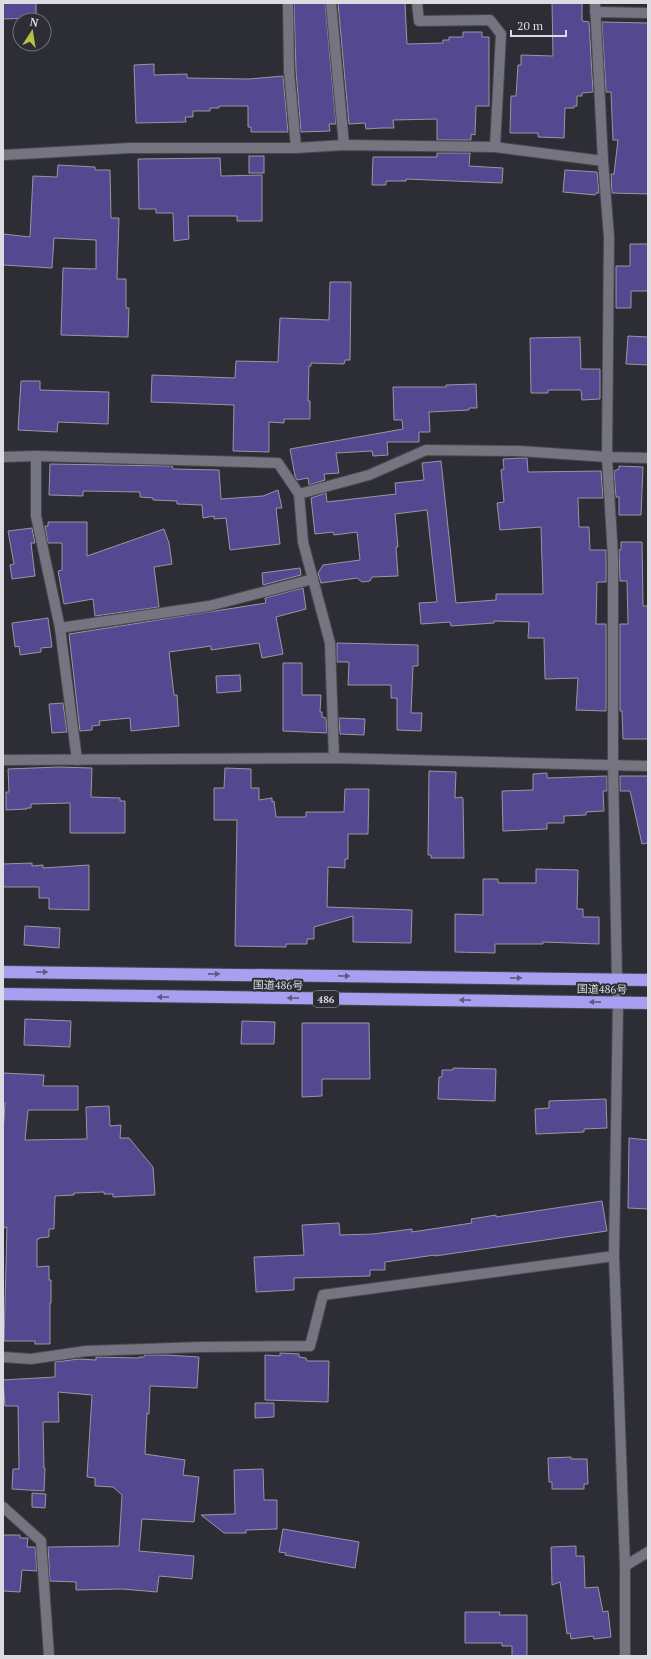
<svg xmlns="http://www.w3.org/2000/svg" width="651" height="1659" viewBox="0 0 651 1659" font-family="'PT Serif','Noto Sans JP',serif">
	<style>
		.building { fill: #544990; stroke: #9797a3 }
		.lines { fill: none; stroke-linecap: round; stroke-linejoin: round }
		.minor-casing { stroke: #494851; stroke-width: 12 }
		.highway-casing { stroke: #494851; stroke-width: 14 }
		.minor { stroke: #757581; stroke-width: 10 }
		.highway { stroke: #a79ff0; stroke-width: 12 }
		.oneway { fill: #5e5b80 }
		.labels { text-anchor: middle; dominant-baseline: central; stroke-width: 4; stroke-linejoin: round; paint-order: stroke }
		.shield { fill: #2d2d36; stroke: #a7a7ae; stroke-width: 1 }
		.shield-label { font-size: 10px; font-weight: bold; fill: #dbdbe1 }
		.street-label { font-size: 11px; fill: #dbdbe1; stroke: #2d2d36 }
	</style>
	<rect width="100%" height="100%" fill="#2d2d36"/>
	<g class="building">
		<polygon points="3,3 36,3 36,18 3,19"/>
		<polygon points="294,3 325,3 336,124 329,124 330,131 301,132 296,71"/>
		<polygon points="338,3 405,3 407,44 443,43 443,40 449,40 449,37 463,37 463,32 482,32 482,37 489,37 489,106 476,106 475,135 471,134 471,140 437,140 437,119 393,120 394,128 381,128 366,129 365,123 349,124"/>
		<polygon points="552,3 582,3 582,21 589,22 593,92 582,93 582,96 577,96 577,106 574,106 574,108 565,108 564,138 538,137 538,133 510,133 511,96 516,96 518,65 521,65 521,55 553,56"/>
		<polygon points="602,22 648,23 648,194 612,193 611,174 614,174 618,140 613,140 611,92 606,92"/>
		<polygon points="154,64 154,75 187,74 187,78 249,79 283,76 288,132 251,132 251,127 248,127 248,106 219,106 219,108 210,108 210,111 193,111 193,117 185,117 186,122 136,123 134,65"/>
		<polygon points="437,153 470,153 469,166 503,168 502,183 406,179 406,181 386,181 386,185 372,185 373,157 437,157"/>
		<rect x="249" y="156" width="15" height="17"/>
		<polygon points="220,158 221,176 262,175 262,221 237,221 237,216 188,216 189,239 174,241 173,213 156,213 156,209 139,209 138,159"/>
		<polygon points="58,165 95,167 95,170 110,170 111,218 119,218 117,279 126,279 126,308 129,308 128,337 61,335 63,268 96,269 96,240 54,238 52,268 3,265 3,234 30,237 33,176 57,177"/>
		<polygon points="565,170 597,172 599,193 596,193 595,195 563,192"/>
		<polygon points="630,244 648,244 648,291 631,291 631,308 616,308 616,266 630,266"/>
		<polygon points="330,282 351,282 350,360 345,360 344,364 311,363 311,366 309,366 308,401 310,401 310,419 284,419 284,423 269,422 269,452 233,451 234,405 151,402 152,375 235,378 236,361 278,362 280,318 329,320"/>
		<polygon points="628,336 648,337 648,365 626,364"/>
		<polygon points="580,337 581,369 600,369 600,399 582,400 581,390 548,390 548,393 531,393 530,338"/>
		<polygon points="21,381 40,381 40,390 109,392 108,424 58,422 57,432 18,430"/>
		<polygon points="476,384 477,408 469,408 469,410 429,412 430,432 419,432 419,442 387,442 388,455 373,456 372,451 336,453 339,473 324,474 325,480 309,485 308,478 297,480 295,476 290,449 403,429 402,420 394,420 393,387 446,387 446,385"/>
		<polygon points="522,458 527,458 528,472 601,471 603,498 578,498 579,527 589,527 590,550 606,550 606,582 597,582 596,624 606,624 606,711 576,710 578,678 545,679 544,638 528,638 529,622 494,621 494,623 451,626 450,622 421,624 419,603 437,602 427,510 395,514 398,547 396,547 398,576 372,577 370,581 362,582 357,578 321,583 318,573 323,565 360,560 357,532 334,535 333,532 315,534 311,498 326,493 327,502 396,494 395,483 424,480 422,463 441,461 456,603 496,600 496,594 543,594 541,527 500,530 497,503 504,502 501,470 504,469 503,459"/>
		<polygon points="50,464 172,466 173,469 219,470 221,499 263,496 278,490 282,508 276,508 280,544 230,550 226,518 214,519 214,516 203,518 202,505 177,504 177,501 153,500 153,498 140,497 140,492 83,491 83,496 49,495"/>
		<polygon points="619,466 643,467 641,515 619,515 619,497 616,497 614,471 619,469"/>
		<polygon points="48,522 87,522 87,556 164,529 169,543 172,564 154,567 159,607 95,616 93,599 64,604 58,571 62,570 62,543 48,543 45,526 48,526"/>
		<polygon points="32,528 35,543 31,543 35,576 12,579 10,565 14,564 8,531"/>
		<polygon points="621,542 642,542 643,606 648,606 648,739 623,739 622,711 620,711 620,624 628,624 627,581 620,581 619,550 621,550"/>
		<polygon points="300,568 301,575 263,585 262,573"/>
		<polygon points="303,588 306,609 276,617 283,654 262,658 259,643 211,650 211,646 169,652 174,695 177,695 179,726 131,731 130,718 99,721 100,725 92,726 92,730 80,731 69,634 266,603 265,598"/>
		<polygon points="48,618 52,647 41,648 41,652 20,655 19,646 15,647 12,623"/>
		<polygon points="337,643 418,645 418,666 413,666 411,713 422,713 421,731 397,730 397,698 391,698 391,685 348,685 349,662 337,662"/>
		<polygon points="283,663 302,663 302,695 321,695 320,712 322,712 322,717 326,718 327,733 283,731"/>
		<polygon points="240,675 241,691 217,693 216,676"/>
		<polygon points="63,703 67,732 52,733 49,704"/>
		<polygon points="339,718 365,719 364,735 340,734"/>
		<polygon points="58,767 92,768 91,797 120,798 120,801 125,801 125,833 70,833 70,803 31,804 31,808 27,808 27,809 6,810 6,792 9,792 8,769"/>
		<polygon points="225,768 251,769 251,788 259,788 259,800 272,798 272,802 274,801 276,817 306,817 306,812 344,812 345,789 369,789 368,834 348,834 348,859 345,859 345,868 328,867 327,907 412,910 411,943 353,942 353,916 314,927 314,939 307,939 307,944 286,944 286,947 235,946 237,820 214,820 214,788 224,788"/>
		<polygon points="429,771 456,772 455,798 462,797 463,799 464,858 431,858 431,855 428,855"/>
		<polygon points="547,773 547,778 607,776 607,791 603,791 604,811 586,812 586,815 564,816 564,823 547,823 547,829 503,831 502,791 533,790 533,774"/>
		<polygon points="620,776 648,776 648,843 642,844 630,791 620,791"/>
		<polygon points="32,863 32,866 43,865 43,868 89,865 89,910 49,909 49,898 39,898 39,887 3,887 3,864"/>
		<polygon points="536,869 578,870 577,909 583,909 583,917 599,917 599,944 543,942 543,944 495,944 495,953 455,952 455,914 483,915 483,879 498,879 498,883 536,883"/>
		<polygon points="25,926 60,928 59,948 24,945"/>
		<polygon points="25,1019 71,1021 70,1047 24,1045"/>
		<polygon points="242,1021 275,1022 274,1044 241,1044"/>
		<polygon points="302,1023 369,1023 370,1079 322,1079 322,1096 302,1097"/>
		<polygon points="453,1068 496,1069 495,1101 438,1099 439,1077 442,1077 442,1070 453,1070"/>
		<polygon points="3,1073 44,1075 43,1086 78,1086 78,1110 28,1110 25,1140 87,1139 86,1107 109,1106 110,1126 121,1125 120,1138 129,1138 153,1167 155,1195 113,1197 113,1194 104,1194 104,1192 74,1193 74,1195 55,1196 54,1229 49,1229 49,1237 39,1238 39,1239 37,1239 37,1267 49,1266 49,1280 51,1280 51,1303 50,1303 50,1344 35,1344 35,1341 4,1341 7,1227 3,1228 3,1134 5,1103 3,1103"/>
		<polygon points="606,1099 607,1128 584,1129 584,1132 536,1134 535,1109 549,1108 549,1101"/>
		<polygon points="629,1138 648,1140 648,1209 628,1208"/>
		<polygon points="602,1201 607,1231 435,1256 435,1255 385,1262 385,1270 370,1270 370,1276 294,1278 294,1290 256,1292 254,1257 304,1255 302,1225 339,1223 340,1235 373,1234 412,1229 412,1232 472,1223 471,1219 496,1215 496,1217"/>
		<polygon points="280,1353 299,1354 299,1357 306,1358 307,1361 329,1361 328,1402 265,1400 265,1355 280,1356"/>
		<polygon points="145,1355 166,1355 199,1357 197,1388 150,1386 149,1414 147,1413 145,1454 185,1460 183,1475 199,1477 194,1522 142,1519 139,1551 194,1556 192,1579 159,1576 157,1592 122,1589 76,1590 76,1582 50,1581 48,1547 119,1546 122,1495 113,1487 95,1486 95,1478 87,1477 92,1395 58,1392 59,1422 43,1422 44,1468 45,1468 44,1491 12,1489 13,1469 19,1469 18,1406 5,1406 3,1380 55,1377 55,1362 79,1359 96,1360 96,1357 139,1358 139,1357 144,1357"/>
		<polygon points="255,1403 274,1403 274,1417 255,1418"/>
		<polygon points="571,1457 571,1459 587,1459 588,1484 584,1484 584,1489 552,1489 552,1482 549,1482 548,1458"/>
		<polygon points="263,1469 264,1500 277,1500 277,1529 246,1530 246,1533 224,1533 201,1515 235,1514 234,1470"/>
		<polygon points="32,1493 46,1494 45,1508 32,1507"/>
		<polygon points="283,1529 359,1542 355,1568 285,1555 286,1553 279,1552"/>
		<polygon points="3,1535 20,1535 20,1538 28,1538 27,1547 35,1547 37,1571 22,1570 20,1592 3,1591"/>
		<polygon points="576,1546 576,1556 584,1556 585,1588 598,1587 603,1612 608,1611 611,1637 594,1639 593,1636 571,1639 570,1633 567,1634 560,1582 552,1585 551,1547"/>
		<polygon points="465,1612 500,1612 499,1615 527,1615 527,1656 512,1656 512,1646 502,1646 502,1643 465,1643"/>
	</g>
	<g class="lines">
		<defs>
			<g id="minor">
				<polyline points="288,3 289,71 296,148"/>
				<polyline points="331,3 344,145"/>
				<polyline points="417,3 419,21 490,20 501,34 495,147"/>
				<polyline points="595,3 603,161 609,237 607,457 613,557 613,765 617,979 618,1002 614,1256 625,1566 625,1656"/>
				<polyline points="595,12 648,13"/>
				<polyline points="3,155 130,148 296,148 344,145 495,147 603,161"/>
				<polyline points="36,456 36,516 60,628 77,760"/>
				<polyline points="3,457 36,456 278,463 299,494 369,475 426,450 520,451 607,457 648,458"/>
				<polyline points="299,494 303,542 330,643 334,758"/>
				<polyline points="60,628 209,606 313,579"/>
				<polyline points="3,760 334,758 648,766"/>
				<polyline points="3,1357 31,1359 86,1351 201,1347 310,1346 323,1295 614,1256"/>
				<polyline points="3,1507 41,1541 49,1656"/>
				<polyline points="625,1566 648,1552"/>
			</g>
			<g id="highway">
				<polyline points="3,972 648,980"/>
				<polyline points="3,994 648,1003"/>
			</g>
		</defs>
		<use href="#minor" class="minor-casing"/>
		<use href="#highway" class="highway-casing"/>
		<use href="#minor" class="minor"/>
		<use href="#highway" class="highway"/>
	</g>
	<defs><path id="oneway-solid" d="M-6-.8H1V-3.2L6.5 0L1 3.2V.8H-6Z"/></defs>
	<g class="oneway">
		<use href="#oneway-solid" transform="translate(42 972) rotate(1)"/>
		<use href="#oneway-solid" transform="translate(214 974) rotate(1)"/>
		<use href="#oneway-solid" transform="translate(344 976) rotate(1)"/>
		<use href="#oneway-solid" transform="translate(516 978) rotate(1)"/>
		<use href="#oneway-solid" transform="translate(163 997) rotate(-179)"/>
		<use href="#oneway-solid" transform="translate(293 998) rotate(-179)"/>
		<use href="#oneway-solid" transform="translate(465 1000) rotate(-179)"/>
		<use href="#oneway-solid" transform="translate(595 1002) rotate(-179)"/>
	</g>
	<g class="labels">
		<rect class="shield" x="313" y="991" width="26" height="16" rx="3"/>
		<g class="shield-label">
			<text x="326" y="999">486</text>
		</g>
		<g class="street-label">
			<text transform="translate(278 985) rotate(1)">国道486号</text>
			<text transform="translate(602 989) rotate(1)">国道486号</text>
		</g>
	</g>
	<rect width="651" height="1659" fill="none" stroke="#dbdbe1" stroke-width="8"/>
	<g transform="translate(32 32) rotate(12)"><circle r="19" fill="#2d2d36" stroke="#73737a"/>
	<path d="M0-3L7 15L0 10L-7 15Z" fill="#b7c148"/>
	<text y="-6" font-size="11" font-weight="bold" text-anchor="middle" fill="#dbdbe1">N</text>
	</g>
	<path d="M511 30v6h55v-6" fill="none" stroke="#dbdbe1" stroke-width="2"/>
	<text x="517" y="30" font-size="12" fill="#dbdbe1" stroke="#2d2d36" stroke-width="3" paint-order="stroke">20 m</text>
</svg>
